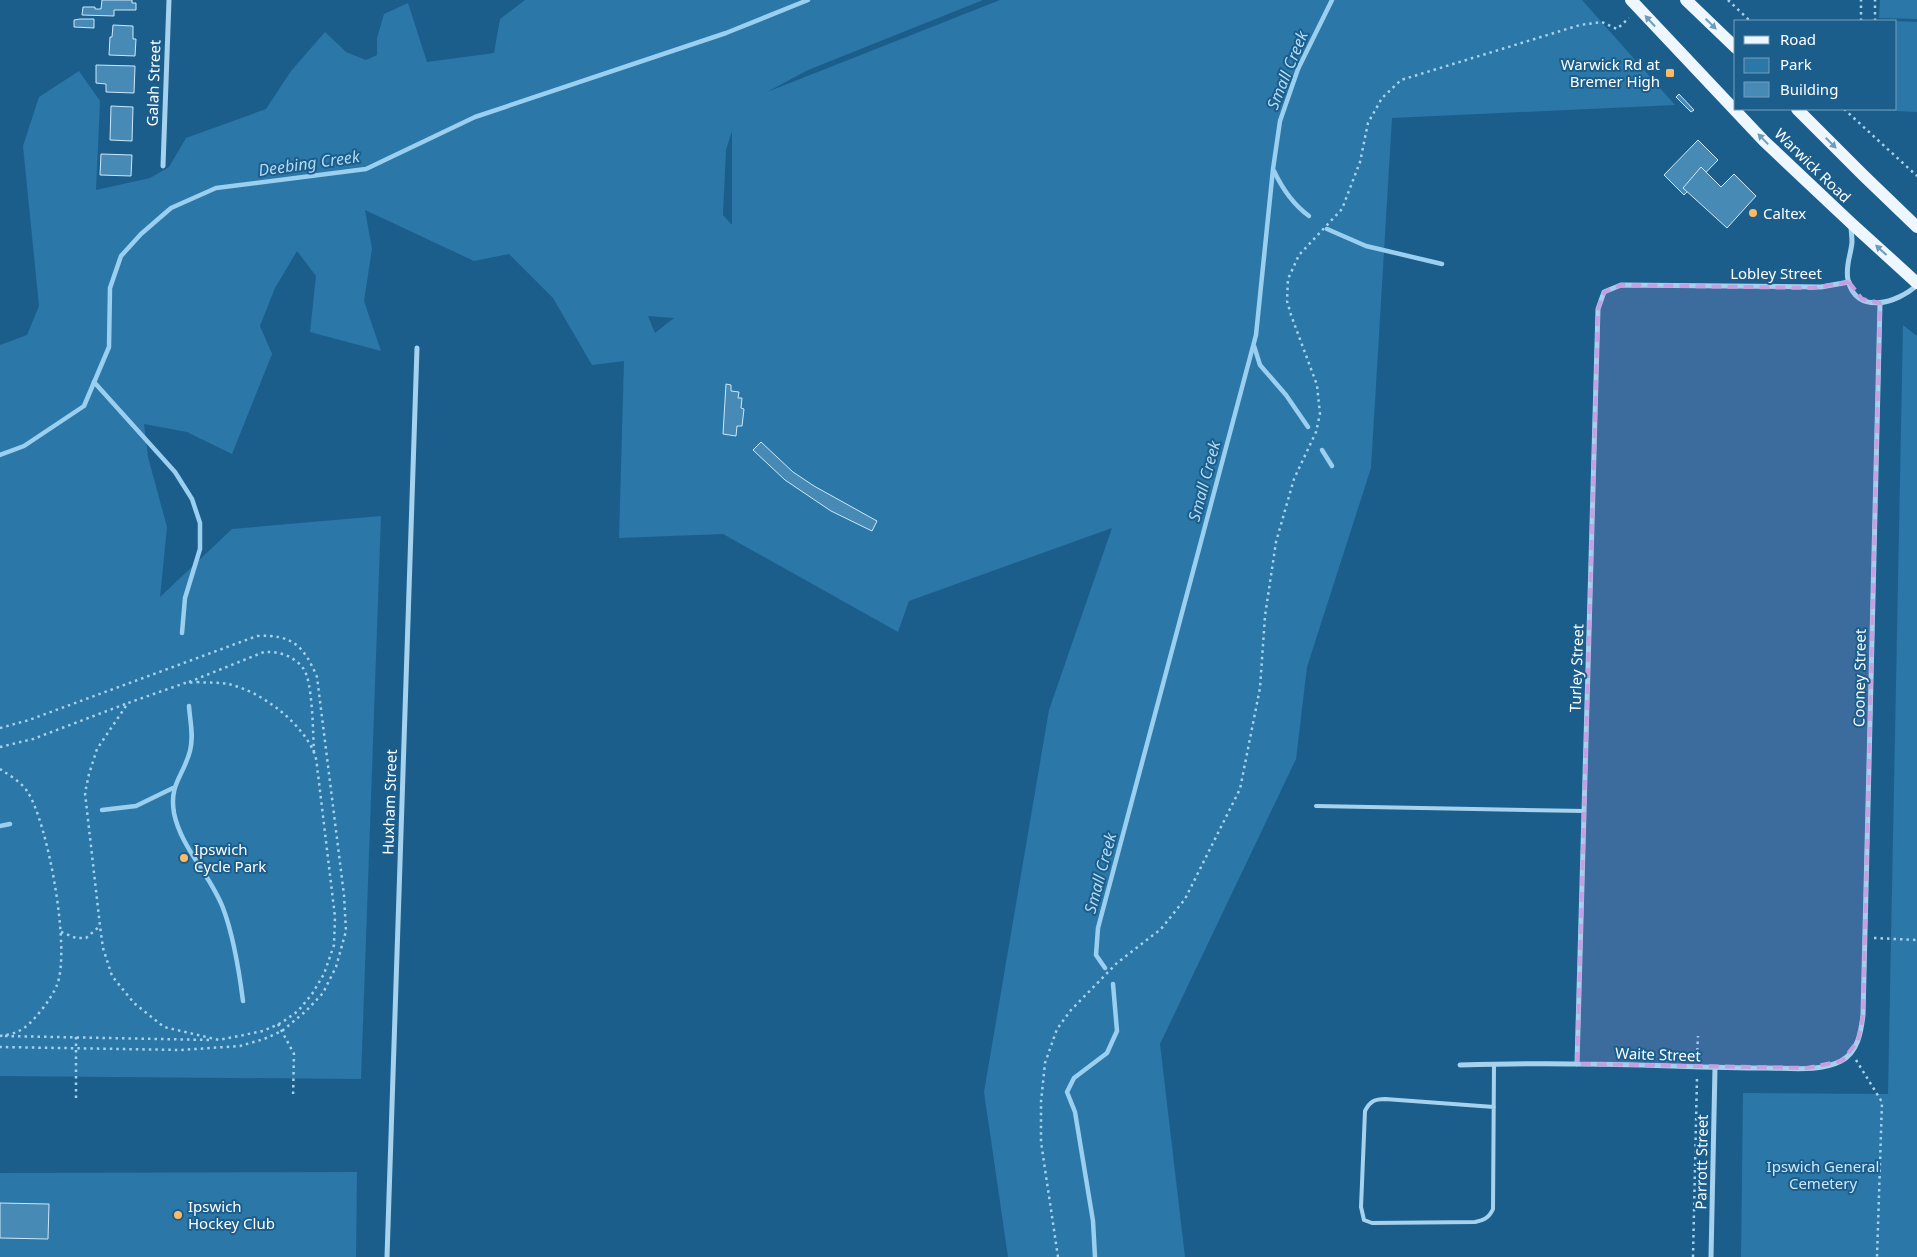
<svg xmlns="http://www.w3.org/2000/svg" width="1917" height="1257" viewBox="0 0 1917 1257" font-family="'Noto Sans',sans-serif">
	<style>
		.green { fill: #2b77a8; fill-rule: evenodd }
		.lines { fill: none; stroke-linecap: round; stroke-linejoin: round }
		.stream { stroke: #9acfef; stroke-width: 4.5 }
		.building { fill: #488ab6; stroke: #cde8fa }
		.path { stroke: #a7d2ed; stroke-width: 2.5; stroke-dasharray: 2.5 4; stroke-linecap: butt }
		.service { stroke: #a7d2ed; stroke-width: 4 }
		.minor { stroke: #a7d2ed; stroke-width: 5 }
		.primary { stroke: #eef7ff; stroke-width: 12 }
		.oneway { fill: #6f9bba }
		.marked { fill: #c4a0e2; fill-opacity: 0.2; stroke: #c4a0e2; stroke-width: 4; stroke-dasharray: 10 6; stroke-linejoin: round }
		.poi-dot { fill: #feba64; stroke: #1b5e8c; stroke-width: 2 }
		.labels { text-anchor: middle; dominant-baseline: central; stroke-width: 4; stroke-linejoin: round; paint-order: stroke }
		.poi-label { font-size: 15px; fill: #fff; stroke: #1b5e8c; text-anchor: start }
		.street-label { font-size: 15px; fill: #fff; stroke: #1b5e8c }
		.park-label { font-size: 15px; fill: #cde8fa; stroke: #1b5e8c }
		.water-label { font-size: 16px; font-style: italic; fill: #b3dbf4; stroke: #1b5e8c }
	</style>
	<rect width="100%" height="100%" fill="#1b5e8c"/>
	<g class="green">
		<path d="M525,0H983L808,70L767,92L1000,0H1582L1675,105L1392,118L1371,468L1307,667L1296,759L1160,1044L1185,1257H1008L984,1092L1049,710L1112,528L909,601L898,632L723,534L619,538L624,361L592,365L553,298L509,254L474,261L365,210L372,249L364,301L381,351L310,332L316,276L297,251L275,288L260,326L272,354L232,454L187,432L144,424L148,457L167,527L160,597L232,529L381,516L361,1079L0,1076V345L27,335L39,306L23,146L39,97L79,71L100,101L96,190L150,178L169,167L186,138L266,109L291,71L325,32L346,52L366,60L377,55V38L384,14L408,3L427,62L494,53L500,19ZM732,131V224H731L723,215L726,150ZM648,316L674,318L655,333Z"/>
		<polygon points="1880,0 1917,0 1917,19 1879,18"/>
		<polygon points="1896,21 1917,22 1917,112 1877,110 1896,109"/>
		<polygon points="1903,325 1917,336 1917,1257 1741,1257 1743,1093 1888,1094"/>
		<polygon points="357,1172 356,1257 0,1257 0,1173"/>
	</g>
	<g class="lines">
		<g class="stream">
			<path d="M1274,171C1282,188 1294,205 1309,216"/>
			<polyline points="1327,229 1366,246 1442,264"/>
			<polyline points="1254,346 1260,365 1286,395 1308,427"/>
			<polyline points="94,382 175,472 192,499 200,523 200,549 185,598 182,633"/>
			<polyline points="1322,450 1332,466"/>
			<polyline points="0,455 24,446 84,406 109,347 110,288 121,256 141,234 171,208 216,188 366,169 475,117 726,33 808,0"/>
			<path d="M189,706C190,721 194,736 190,751C183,777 169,784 174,813C181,848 210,874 223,908C234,937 239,970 243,1001"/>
			<polyline points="102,810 136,806 173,788"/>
			<polyline points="0,826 10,824"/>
			<polyline points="1105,968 1096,955 1098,928 1256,335 1273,169 1280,121 1298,69 1332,0"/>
			<polyline points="1095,1257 1093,1221 1075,1112 1067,1092 1074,1078 1107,1053 1117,1031 1113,984"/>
		</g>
	</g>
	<g class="building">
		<polygon points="102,0 132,0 132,3 136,3 136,10 114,10 114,16 82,15 83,7 95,7 95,9 101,9"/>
		<polygon points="80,19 94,19 94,28 74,27 74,20"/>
		<polygon points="113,25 133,26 133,39 136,39 135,56 109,55 110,37 112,37"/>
		<polygon points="96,65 135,66 134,93 106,92 106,84 96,83"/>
		<polygon points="1679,94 1694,110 1691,112 1676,97"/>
		<polygon points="111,106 133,107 132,141 110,140"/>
		<polygon points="1698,140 1718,160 1684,195 1664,175"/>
		<polygon points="101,154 132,155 131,176 100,175"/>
		<polygon points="1701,167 1721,187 1734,174 1756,196 1727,228 1683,188"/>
		<polygon points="726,384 731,385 731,391 739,392 738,398 742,398 741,408 744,409 742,426 737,426 736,436 723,434"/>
		<polygon points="761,442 793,472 814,486 877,521 872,531 831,511 785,480 753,450"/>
		<polygon points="0,1203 49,1204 48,1239 0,1238"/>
	</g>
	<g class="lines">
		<g class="path">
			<polyline points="1728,0 1750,21"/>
			<polyline points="1861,21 1861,0"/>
			<polyline points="1875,21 1875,0"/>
			<polyline points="1844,109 1917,176"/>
			<path d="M189,682L264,652C278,651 294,656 303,668C313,680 313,736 314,754"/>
			<path d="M197,682C207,683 218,682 228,684C261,691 303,723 315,755C317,761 317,768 318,774L335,917L334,945L324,974L312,994L298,1011L281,1023L263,1031L219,1040L164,1027L134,1003L112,976L103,948L100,926L85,793L89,774L97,749L128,703L185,683Z"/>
			<path d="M0,728L29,720L257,636C292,634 304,646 317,677L344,895L346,931L336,967L323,993L306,1011L282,1031L264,1039L240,1046L181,1050L0,1047"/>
			<polyline points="0,747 33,739 128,703"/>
			<path d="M0,769C9,775 21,782 27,791C48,822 71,950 57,985C52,998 32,1025 19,1031C13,1034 6,1035 0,1036"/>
			<polyline points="61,932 76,938 86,938 100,926"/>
			<polyline points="1874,938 1917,940"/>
			<polyline points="278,1024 294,1054 293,1098"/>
			<polyline points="5,1036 212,1040"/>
			<polyline points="1697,1057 1698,1036"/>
			<polyline points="1856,1060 1882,1102 1877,1257"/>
			<polyline points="76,1098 76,1037"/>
			<polyline points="1058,1257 1041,1142 1041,1102 1045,1063 1057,1029 1071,1010 1117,963 1161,929 1185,899 1240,789 1260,688 1265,616 1276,542 1294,479 1316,432 1320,414 1317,385 1291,315 1287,301 1288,279 1299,255 1342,209 1360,162 1368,123 1382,98 1401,80 1580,25 1602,22 1617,29 1629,18"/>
			<polyline points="1693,1257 1697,1077"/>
		</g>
		<g class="service">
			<polyline points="1316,806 1584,811"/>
			<path d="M1494,1107L1385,1099C1375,1099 1370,1101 1365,1111L1361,1207L1364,1220L1372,1223L1475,1222C1484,1220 1489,1218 1493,1209L1494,1064"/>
		</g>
		<g class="minor">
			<polyline points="163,166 169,0"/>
			<path d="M1851,226C1851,231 1852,236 1852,242C1851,255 1845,266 1848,280C1856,316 1898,303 1917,285"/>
			<polyline points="1577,1064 1598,309 1604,292 1621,285 1821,287 1849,282"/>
			<path d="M1460,1065C1499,1064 1538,1063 1577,1064C1640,1064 1703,1068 1766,1068C1790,1068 1820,1072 1841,1061C1858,1052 1861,1032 1863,1015L1880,303"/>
			<polyline points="387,1257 417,348"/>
			<polyline points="1711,1257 1715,1068"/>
		</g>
		<g class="primary">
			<polyline points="1631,0 1764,141 1851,223 1917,283"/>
			<polyline points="1686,0 1736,48"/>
			<polyline points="1797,109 1863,175 1917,227"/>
		</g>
	</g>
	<defs><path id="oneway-solid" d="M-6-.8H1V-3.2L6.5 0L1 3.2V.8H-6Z" transform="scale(1.25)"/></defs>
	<g class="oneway">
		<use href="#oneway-solid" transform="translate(1650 21) rotate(-133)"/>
		<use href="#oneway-solid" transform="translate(1711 24) rotate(44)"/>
		<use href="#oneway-solid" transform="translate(1763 139) rotate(-134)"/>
		<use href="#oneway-solid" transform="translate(1831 143) rotate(45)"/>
		<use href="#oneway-solid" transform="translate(1881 250) rotate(-138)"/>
	</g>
	<path class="marked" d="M1849,282L1862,299L1880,303L1863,1015L1858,1041L1842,1061L1807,1068L1577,1064L1598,309L1604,292L1621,285L1813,288Z"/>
	<g class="poi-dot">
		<rect x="1665" y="68" width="10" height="10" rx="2.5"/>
		<circle cx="1753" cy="213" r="5"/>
		<circle cx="184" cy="858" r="5"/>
		<circle cx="178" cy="1215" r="5"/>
	</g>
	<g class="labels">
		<g class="poi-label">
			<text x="1660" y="64" text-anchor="end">Warwick Rd at<tspan x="1660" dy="17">Bremer High</tspan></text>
			<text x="1763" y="213">Caltex</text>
			<text x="194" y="849">Ipswich<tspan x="194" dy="17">Cycle Park</tspan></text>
			<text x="188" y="1206">Ipswich<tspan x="188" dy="17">Hockey Club</tspan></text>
		</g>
		<g class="street-label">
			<text transform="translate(153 83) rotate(-88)">Galah Street</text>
			<text transform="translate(1813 165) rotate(44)">Warwick Road</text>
			<text x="1776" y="273">Lobley Street</text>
			<text transform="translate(1576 668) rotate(-88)">Turley Street</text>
			<text transform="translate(1859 678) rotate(-89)">Cooney Street</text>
			<text transform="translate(389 802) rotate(-88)">Huxham Street</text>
			<text transform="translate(1658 1054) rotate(2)">Waite Street</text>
			<text transform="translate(1701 1162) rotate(-89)">Parrott Street</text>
		</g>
		<g class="park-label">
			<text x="1823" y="1166">Ipswich General<tspan x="1823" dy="17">Cemetery</tspan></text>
		</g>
		<g class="water-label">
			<text transform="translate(1287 70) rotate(-68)">Small Creek</text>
			<text transform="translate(309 163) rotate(-8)">Deebing Creek</text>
			<text transform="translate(1204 481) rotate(-75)">Small Creek</text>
			<text transform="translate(1100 873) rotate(-75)">Small Creek</text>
		</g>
	</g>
	<rect x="1734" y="20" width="162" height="90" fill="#1b5e8c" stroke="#769eba"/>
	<rect x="1744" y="36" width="25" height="8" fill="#eef7ff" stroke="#769eba"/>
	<text x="1780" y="45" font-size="15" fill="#ffffff">Road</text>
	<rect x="1744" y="58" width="25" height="15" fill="#2b77a8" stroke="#769eba"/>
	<text x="1780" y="70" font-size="15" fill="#ffffff">Park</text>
	<rect x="1744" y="82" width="25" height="15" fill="#488ab6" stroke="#769eba"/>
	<text x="1780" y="95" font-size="15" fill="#ffffff">Building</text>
</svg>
